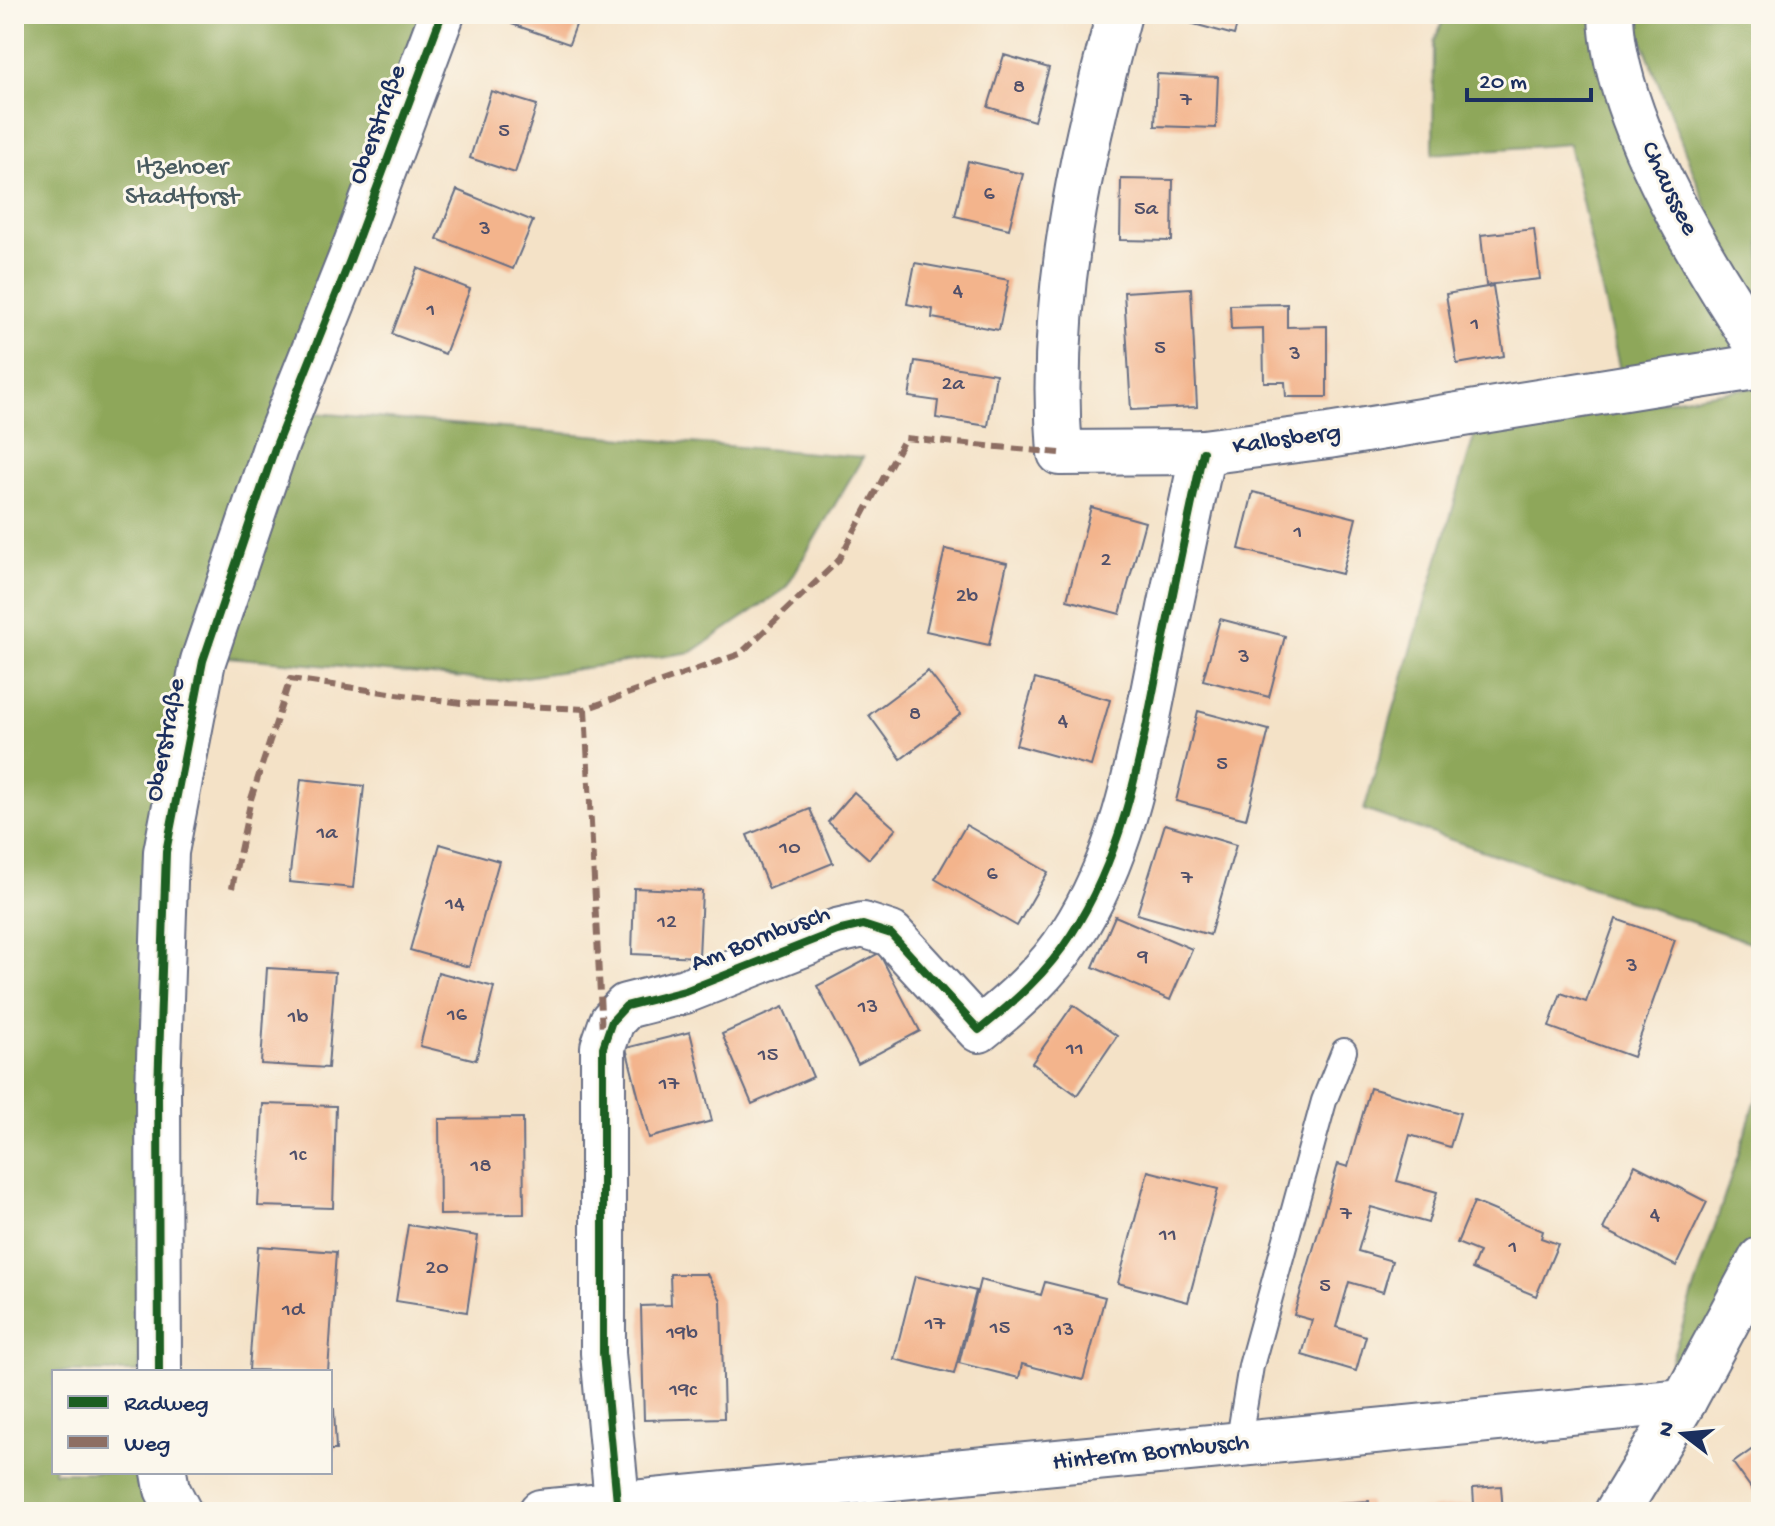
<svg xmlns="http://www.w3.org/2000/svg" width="1775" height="1526" viewBox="0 0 1775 1526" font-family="'Gochi Hand',sans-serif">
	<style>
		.forest { fill: #8ea75a; stroke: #546b5c; stroke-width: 2 }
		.building { fill: #f3b48c }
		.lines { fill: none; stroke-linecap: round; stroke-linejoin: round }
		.lane-casing { stroke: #676e83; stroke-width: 28 }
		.street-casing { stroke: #676e83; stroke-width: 48 }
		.secondary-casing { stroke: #676e83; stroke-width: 48 }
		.lane { stroke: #fff; stroke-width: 24 }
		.street { stroke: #fff; stroke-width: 44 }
		.secondary { stroke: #fff; stroke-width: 44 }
		.quiet { stroke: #8d6e63; stroke-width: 6; stroke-dasharray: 12 6; stroke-linecap: butt }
		.cycleway-casing { stroke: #fbf7ec; stroke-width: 13 }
		.cycleway { stroke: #1b5e20; stroke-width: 8 }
		.labels { text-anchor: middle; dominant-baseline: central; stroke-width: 6; stroke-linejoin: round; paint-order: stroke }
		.number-label { font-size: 22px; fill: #51506a }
		.street-label { font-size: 26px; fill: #1b2f5e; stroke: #fbf7ec }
		.park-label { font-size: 26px; fill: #495b60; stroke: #fbf7ec }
	</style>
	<rect width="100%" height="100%" fill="#fbf7ec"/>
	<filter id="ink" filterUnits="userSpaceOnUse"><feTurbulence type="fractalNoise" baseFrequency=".0125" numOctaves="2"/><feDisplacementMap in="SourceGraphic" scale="16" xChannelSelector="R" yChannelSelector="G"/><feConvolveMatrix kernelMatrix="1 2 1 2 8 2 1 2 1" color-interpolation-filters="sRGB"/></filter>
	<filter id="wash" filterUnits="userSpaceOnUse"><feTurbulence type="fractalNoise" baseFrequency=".006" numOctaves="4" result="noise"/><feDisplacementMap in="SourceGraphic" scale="32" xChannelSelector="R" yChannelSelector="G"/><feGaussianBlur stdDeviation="1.8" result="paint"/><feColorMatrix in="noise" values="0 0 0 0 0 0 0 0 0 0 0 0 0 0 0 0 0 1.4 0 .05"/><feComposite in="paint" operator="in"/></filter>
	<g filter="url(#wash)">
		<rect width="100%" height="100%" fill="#f4e2c7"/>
		<g class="forest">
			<polygon points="14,14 421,14 278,410 863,457 785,589 692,652 498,681 195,654 139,1372 54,1372 54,1472 138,1472 137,1483 157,1512 14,1512"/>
			<polygon points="1446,14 1599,14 1748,355 1621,375 1569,144 1433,154 1434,42"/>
			<polygon points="1636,14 1761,14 1761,305 1727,259 1634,20"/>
			<polygon points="1761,386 1761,946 1364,810 1476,430"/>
			<polygon points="1761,1084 1761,1235 1688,1370 1664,1383"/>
		</g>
		<g id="blocks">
			<g class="building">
				<polygon points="515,14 580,14 569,44 512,24"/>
				<polygon points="1173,14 1240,14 1234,35 1172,18"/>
				<polygon points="1004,55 1049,68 1034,121 988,107"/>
				<polygon points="1157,74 1218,77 1216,128 1155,126"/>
				<polygon points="491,91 537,105 515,173 470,158"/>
				<polygon points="968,161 1023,174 1009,229 955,216"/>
				<polygon points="1121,179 1173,180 1172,241 1120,240"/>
				<polygon points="457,190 533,221 513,269 437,239"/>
				<polygon points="1534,229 1540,279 1486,285 1481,235"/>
				<polygon points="915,263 1009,280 999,330 932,318 933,309 907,304"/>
				<polygon points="417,268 470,289 445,354 392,334"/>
				<polygon points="1493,286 1504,356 1457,364 1446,294"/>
				<polygon points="1191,288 1197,407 1131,410 1124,292"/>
				<polygon points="1287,304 1287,327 1327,326 1327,397 1286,397 1285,382 1264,382 1263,328 1231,329 1230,305"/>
				<polygon points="915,361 996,374 988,426 936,418 938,401 909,397"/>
				<polygon points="1253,492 1356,518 1342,574 1239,549"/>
				<polygon points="1091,507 1145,522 1120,614 1067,600"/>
				<polygon points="945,549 1007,563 989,645 926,631"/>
				<polygon points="1220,619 1285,636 1269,697 1203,680"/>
				<polygon points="928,671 961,714 901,759 869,715"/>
				<polygon points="1035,679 1110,700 1091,766 1016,745"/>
				<polygon points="1198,711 1269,730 1246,819 1176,801"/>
				<polygon points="301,779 364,786 353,888 289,882"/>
				<polygon points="854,792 896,829 869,859 828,822"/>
				<polygon points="810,809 833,863 769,889 747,835"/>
				<polygon points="1165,824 1236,845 1210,935 1137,914"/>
				<polygon points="966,825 1048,872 1017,926 935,879"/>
				<polygon points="440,844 499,861 469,967 410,950"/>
				<polygon points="634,888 702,891 699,957 632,954"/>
				<polygon points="1115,916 1192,949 1170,1000 1093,967"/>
				<polygon points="1616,919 1675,940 1633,1057 1549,1027 1561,993 1586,1002"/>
				<polygon points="879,953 920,1031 858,1064 817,986"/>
				<polygon points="267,968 335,972 328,1068 261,1064"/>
				<polygon points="438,972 494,987 476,1060 420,1046"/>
				<polygon points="1073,1005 1117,1036 1077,1095 1032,1063"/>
				<polygon points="783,1007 813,1077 752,1104 722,1034"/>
				<polygon points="690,1032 712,1121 649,1138 626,1048"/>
				<polygon points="1370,1088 1460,1113 1450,1147 1410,1135 1397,1181 1437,1192 1428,1223 1371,1207 1358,1251 1392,1261 1383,1292 1349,1282 1336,1327 1366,1336 1356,1371 1302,1355 1312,1320 1294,1315 1338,1164 1348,1167"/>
				<polygon points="263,1104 336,1106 333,1208 258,1206"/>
				<polygon points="523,1118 524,1214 440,1215 439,1119"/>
				<polygon points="1635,1165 1707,1202 1676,1266 1603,1229"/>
				<polygon points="1148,1171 1218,1189 1188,1302 1118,1283"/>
				<polygon points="1474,1202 1543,1231 1541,1238 1558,1244 1536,1296 1472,1269 1479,1252 1457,1243"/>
				<polygon points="408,1225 478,1236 467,1312 396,1301"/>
				<polygon points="258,1246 336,1252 328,1372 249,1370"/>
				<polygon points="670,1274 707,1274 721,1300 724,1418 644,1420 641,1306 671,1305"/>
				<polygon points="915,1276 976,1291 954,1374 894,1359"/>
				<polygon points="980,1280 1041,1295 1045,1282 1105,1297 1083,1380 1022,1364 1019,1378 959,1363"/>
				<polygon points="330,1409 334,1409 336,1450 330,1450"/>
				<polygon points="1761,1443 1761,1502 1733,1463"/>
				<polygon points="1501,1486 1503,1512 1401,1512 1474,1504 1473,1488"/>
				<polygon points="1369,1501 1370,1512 1339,1512 1338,1503"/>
			</g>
		</g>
	</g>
	<g filter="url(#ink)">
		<use href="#blocks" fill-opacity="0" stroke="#676e83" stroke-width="2"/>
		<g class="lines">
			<defs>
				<polyline id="lane" points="1238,1445 1251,1366 1324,1101 1344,1051"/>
				<g id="street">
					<path d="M1119,14C1080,159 1048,302 1060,453L1203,452L1328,436L1761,366"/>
					<polyline points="159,1372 158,1089 166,852 203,661 275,448 350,260 442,14"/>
					<polyline points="164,1472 167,1489 179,1512"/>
					<polyline points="541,1512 1684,1401"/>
					<path d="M618,1512L603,1353V1047L612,1021L626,1006L685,991L837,931L863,925L891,934L979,1030C1014,1002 1047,973 1071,935C1123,855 1139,763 1157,672C1172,598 1187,525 1203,452"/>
				</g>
				<g id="secondary">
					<path d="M1611,14C1613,118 1704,265 1761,350"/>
					<polyline points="1617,1512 1684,1401 1761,1259"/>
				</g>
			</defs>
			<use href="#lane" class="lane-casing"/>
			<use href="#street" class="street-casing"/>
			<use href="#secondary" class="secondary-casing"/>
			<use href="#lane" class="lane"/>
			<use href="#street" class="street"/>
			<use href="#secondary" class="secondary"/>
			<g class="quiet">
				<polyline points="585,709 602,1032"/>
				<polyline points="232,888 251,799 290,679 461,703 585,709 740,654 838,561 905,438 1060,453"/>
				<polyline points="170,1512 177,1512"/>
			</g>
			<defs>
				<g id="cycleway">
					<polyline points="159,1372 158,1089 166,852 203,661 275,448 350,260 442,14"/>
					<path d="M618,1512L603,1353V1047L612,1021L626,1006L685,991L837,931L863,925L891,934L979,1030C1014,1002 1047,973 1071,935C1123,855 1139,763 1157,672C1172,598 1187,525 1203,452"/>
				</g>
			</defs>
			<use href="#cycleway" class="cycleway-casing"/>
			<use href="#cycleway" class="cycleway"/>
		</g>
	</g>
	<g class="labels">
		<g class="number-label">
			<text x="1019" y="88">8</text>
			<text x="1186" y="101">7</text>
			<text x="504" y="132">5</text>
			<text x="989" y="195">6</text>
			<text x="1146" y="210">5a</text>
			<text x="485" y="230">3</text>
			<text x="958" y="292">4</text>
			<text x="431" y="311">1</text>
			<text x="1475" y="325">1</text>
			<text x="1160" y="349">5</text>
			<text x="1295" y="355">3</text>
			<text x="953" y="385">2a</text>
			<text x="1298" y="533">1</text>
			<text x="1106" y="561">2</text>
			<text x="967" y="597">2b</text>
			<text x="1244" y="658">3</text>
			<text x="915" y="715">8</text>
			<text x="1063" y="722">4</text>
			<text x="1222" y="765">5</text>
			<text x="327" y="834">1a</text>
			<text x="790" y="849">10</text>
			<text x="992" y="875">6</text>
			<text x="1187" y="879">7</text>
			<text x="455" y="905">14</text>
			<text x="667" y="923">12</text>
			<text x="1143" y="958">9</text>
			<text x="1632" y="967">3</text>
			<text x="868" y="1008">13</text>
			<text x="457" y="1016">16</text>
			<text x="298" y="1018">1b</text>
			<text x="1075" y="1050">11</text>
			<text x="768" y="1056">15</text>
			<text x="669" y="1085">17</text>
			<text x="298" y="1156">1c</text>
			<text x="481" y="1167">18</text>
			<text x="1346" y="1215">7</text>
			<text x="1655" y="1216">4</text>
			<text x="1168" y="1236">11</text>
			<text x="1513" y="1248">1</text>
			<text x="437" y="1269">20</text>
			<text x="1325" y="1287">5</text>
			<text x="293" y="1311">1d</text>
			<text x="935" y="1325">17</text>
			<text x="1000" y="1329">15</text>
			<text x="1064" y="1331">13</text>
			<text x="682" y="1334">19b</text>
			<text x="683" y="1391">19c</text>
		</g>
		<g class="street-label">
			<text transform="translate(379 125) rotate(-70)">Oberstraße</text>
			<text transform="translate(1668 189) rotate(64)">Chaussee</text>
			<text transform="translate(1287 441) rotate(-8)">Kalbsberg</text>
			<text transform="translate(167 740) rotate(-79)">Oberstraße</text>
			<text transform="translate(761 940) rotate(-21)">Am Bornbusch</text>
			<text transform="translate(1151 1454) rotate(-6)">Hinterm Bornbusch</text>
		</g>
		<g class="park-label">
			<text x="182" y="168">Itzehoer<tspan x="182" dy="30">Stadtforst</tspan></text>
		</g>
	</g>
	<rect width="1775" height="1526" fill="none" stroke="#fbf7ec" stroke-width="48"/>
	<rect x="52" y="1370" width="280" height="104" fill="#fbf7ec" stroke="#a1a7b3" stroke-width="2"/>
	<rect x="68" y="1396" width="40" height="12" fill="#1b5e20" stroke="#a1a7b3" stroke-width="2"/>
	<text x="124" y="1410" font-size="24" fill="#1b2f5e">Radweg</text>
	<rect x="68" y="1436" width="40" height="12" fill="#8d6e63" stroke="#a1a7b3" stroke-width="2"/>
	<text x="124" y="1450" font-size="24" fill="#1b2f5e">Weg</text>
	<g transform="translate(1683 1434) rotate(286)" stroke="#fbf7ec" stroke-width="6" paint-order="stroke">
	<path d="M0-6L14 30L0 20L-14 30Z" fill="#1b2f5e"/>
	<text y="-12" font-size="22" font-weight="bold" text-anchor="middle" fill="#1b2f5e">N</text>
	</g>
	<path d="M1467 88v12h124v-12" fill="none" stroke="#1b2f5e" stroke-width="4"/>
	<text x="1479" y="88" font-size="24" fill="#1b2f5e" stroke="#fbf7ec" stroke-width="6" paint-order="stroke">20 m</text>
</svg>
